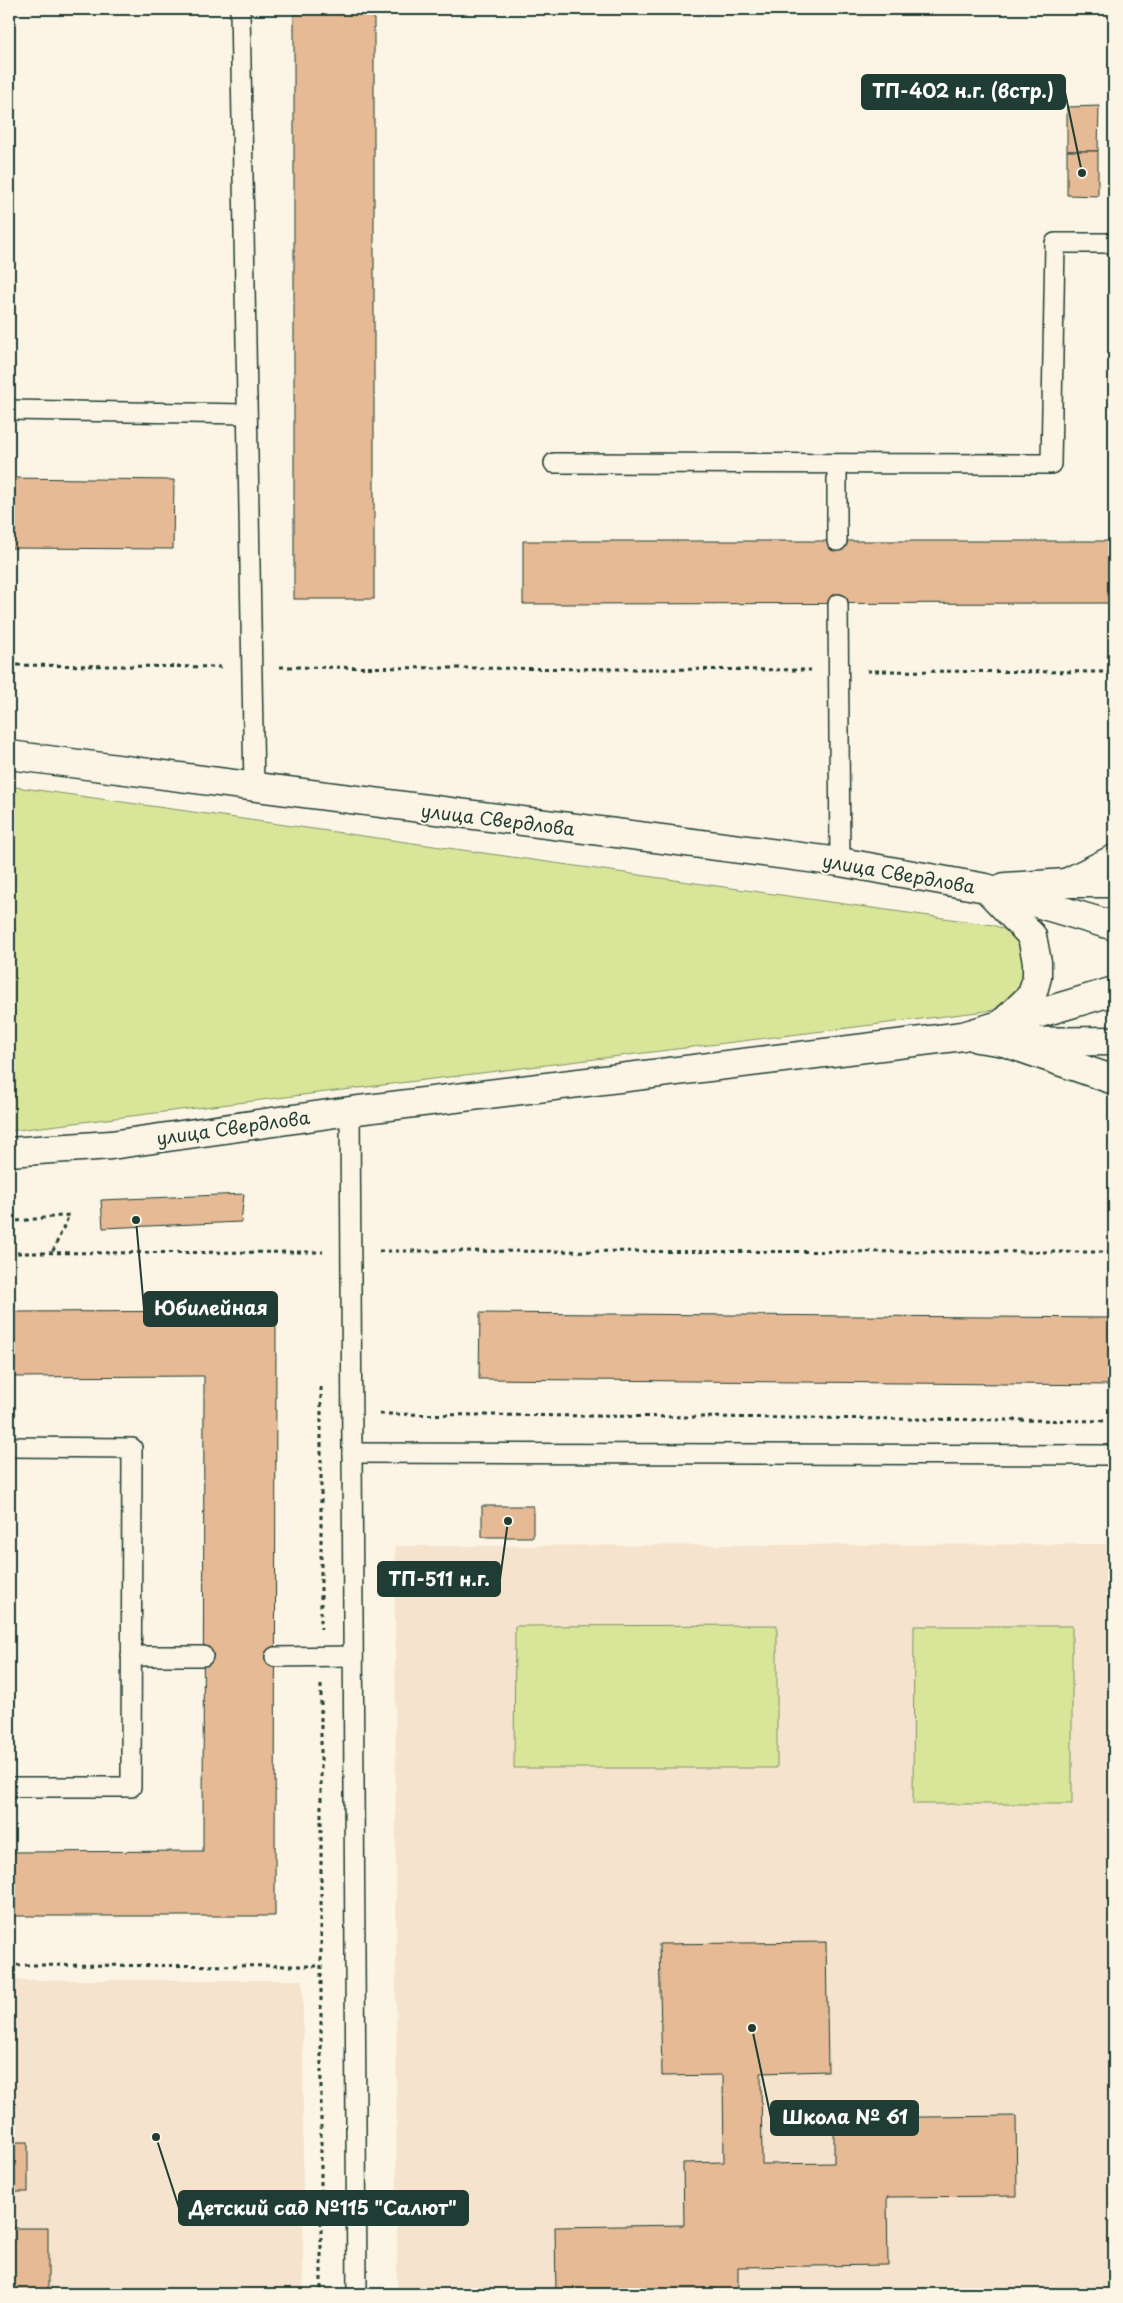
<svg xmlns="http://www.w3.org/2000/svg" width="1123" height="2303" viewBox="0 0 1123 2303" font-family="'Playpen Sans',sans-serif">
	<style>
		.built { fill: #f5e3cd }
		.green { fill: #d9e699; stroke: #7c9266 }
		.building { fill: #e5ba95; stroke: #1f3d34 }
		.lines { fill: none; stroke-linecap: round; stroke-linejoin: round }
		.lane-casing { stroke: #1f3d34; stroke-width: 22 }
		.street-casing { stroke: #1f3d34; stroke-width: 31 }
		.secondary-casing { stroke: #1f3d34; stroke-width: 31 }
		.path { stroke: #1f3d34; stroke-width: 3; stroke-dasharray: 4 4; stroke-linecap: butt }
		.lane { stroke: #fcf5e5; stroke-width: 19 }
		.street { stroke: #fcf5e5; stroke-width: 28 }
		.secondary { stroke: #fcf5e5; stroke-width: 28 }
		.labels { text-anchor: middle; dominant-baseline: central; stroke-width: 4; stroke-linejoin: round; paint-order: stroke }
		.street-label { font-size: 18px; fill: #1f3d34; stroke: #fcf5e5 }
		.leader { fill: none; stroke: #1f3d34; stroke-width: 2 }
		.callout-dot { fill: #1f3d34; stroke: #fcf5e5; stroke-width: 2 }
		.callout { fill: #1f3d34; stroke: #1f3d34; stroke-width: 2 }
		.callout-label { font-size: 19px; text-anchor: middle; font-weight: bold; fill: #fff }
	</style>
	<rect width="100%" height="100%" fill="#fcf5e5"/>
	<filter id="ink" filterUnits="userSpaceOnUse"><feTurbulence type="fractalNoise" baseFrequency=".02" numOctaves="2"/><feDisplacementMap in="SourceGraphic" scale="10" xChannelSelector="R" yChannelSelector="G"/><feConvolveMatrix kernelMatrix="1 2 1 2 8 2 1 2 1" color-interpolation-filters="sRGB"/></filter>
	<g filter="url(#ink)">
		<g class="built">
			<polygon points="1106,1544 1108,2294 397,2294 395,1546"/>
			<rect x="9" y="1980" width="294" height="314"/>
		</g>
		<g class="green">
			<polygon points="9,786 993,925 1006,930 1022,948 1025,976 1019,989 994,1010 9,1131"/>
			<polygon points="777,1625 777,1768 514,1768 515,1626"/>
			<polygon points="914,1626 1072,1626 1072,1804 913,1804"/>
		</g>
		<g class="building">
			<rect x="294" y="9" width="80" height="590"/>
			<polygon points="1099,106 1098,151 1067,151 1067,107"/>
			<polygon points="1067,151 1098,151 1098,196 1067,195"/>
			<polygon points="1114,322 1114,603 523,604 523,541 1114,541"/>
			<polygon points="9,478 174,480 173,549 9,548"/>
			<polygon points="244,1194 241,1222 103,1228 101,1200"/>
			<polygon points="276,1311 275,1916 9,1916 9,1852 203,1851 204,1376 9,1377 9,1312"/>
			<polygon points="480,1313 1114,1318 1114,1385 479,1379"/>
			<rect x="482" y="1506" width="51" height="31"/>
			<polygon points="826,1942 828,2071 761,2073 762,2164 834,2163 834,2118 1016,2116 1017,2196 887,2197 888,2265 738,2267 738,2294 556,2294 555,2227 684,2225 683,2163 724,2162 723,2075 662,2076 659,1944"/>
			<rect x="9" y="2142" width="19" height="50"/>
			<polygon points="9,2228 48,2228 48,2290 177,2291 177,2294 9,2294"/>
		</g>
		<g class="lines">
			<defs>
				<g id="lane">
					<polyline points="240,9 254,788"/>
					<polyline points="9,410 247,414"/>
					<polyline points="554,463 1051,464 1055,243 1114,243"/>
					<polyline points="837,465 837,541"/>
					<polyline points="838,604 840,862"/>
					<polyline points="350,1111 357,2294"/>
					<polyline points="9,1447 132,1448 131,1787 9,1787"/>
					<polyline points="352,1453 1114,1455"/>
					<polyline points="131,1656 203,1656"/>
					<polyline points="275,1657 353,1656"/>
				</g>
				<g id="street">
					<polyline points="1066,883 1114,859"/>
					<polyline points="1007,1043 1114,1080"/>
				</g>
				<g id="secondary">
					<polyline points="9,755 840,862 986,888 1114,926"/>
					<polyline points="1005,887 1066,883 1114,883"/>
					<polyline points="987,889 1032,936 1037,962 1037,977 1032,995 1004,1022"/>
					<polyline points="977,1038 1004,1042 1114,1041"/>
					<polyline points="9,1152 111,1145 350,1111 963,1036 1114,991"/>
				</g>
			</defs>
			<use href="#lane" class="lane-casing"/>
			<use href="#street" class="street-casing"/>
			<use href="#secondary" class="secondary-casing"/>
			<g class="path">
				<polyline points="9,665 224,667"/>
				<polyline points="280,667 811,670"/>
				<polyline points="867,671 1114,672"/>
				<polyline points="9,1222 69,1215 52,1253"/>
				<polyline points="379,1251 1114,1252"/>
				<polyline points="9,1253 323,1252"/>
				<polyline points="321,1387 321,1629"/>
				<polyline points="380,1414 1114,1421"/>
				<polyline points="321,1685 321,2294"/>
				<polyline points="9,1965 321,1966"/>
			</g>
			<use href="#lane" class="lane"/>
			<use href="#street" class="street"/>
			<use href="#secondary" class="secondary"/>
		</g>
	</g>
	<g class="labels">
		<g class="street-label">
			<text transform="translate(498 819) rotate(7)">улица Свердлова</text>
			<text transform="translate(899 873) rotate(10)">улица Свердлова</text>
			<text transform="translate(233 1127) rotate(-8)">улица Свердлова</text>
		</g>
	</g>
	<path class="leader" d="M1082 173L1065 92M136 1220L144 1309M508 1521L500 1579M752 2028L771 2118M156 2137L179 2208"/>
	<g class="callout-dot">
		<circle cx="1082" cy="173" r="5"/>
		<circle cx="136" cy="1220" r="5"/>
		<circle cx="508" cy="1521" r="5"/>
		<circle cx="752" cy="2028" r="5"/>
		<circle cx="156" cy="2137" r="5"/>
	</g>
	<g class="callout">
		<rect x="862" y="75" width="203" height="34" rx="5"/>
		<rect x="144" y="1292" width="133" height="34" rx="5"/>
		<rect x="378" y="1562" width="122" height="34" rx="5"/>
		<rect x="771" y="2101" width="147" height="34" rx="5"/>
		<rect x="179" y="2191" width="289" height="34" rx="5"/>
	</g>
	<g class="callout-label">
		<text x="963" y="98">ТП-402 н.г. (встр.)</text>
		<text x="211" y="1315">Юбилейная</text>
		<text x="439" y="1586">ТП-511 н.г.</text>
		<text x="845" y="2124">Школа № 61</text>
		<text x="323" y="2215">Детский сад №115 "Салют"</text>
	</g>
	<rect width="1123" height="2303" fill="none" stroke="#fcf5e5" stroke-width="30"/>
	<rect x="15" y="15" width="1093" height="2273" fill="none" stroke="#1f3d34" stroke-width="2" filter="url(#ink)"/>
</svg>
